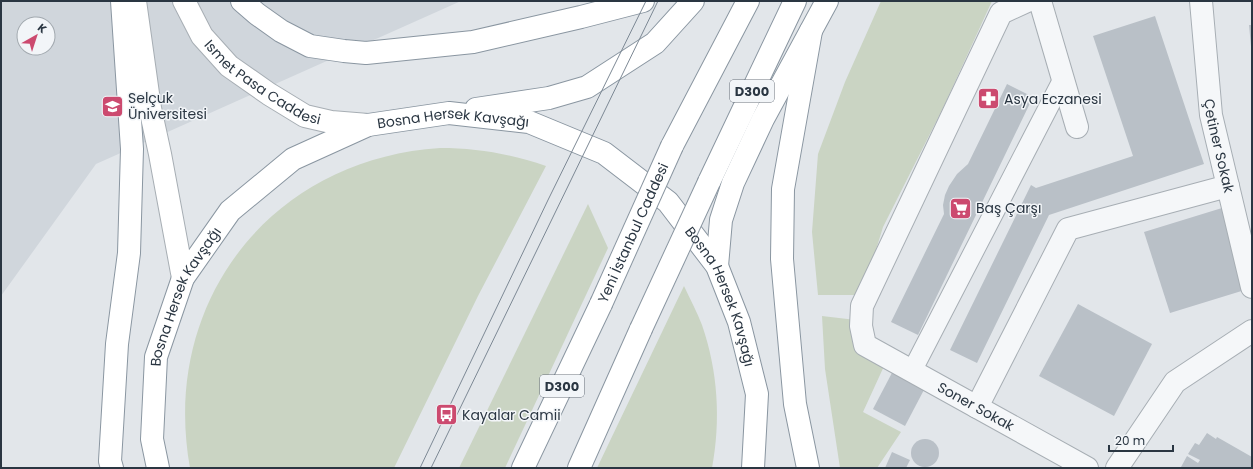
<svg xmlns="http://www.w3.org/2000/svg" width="1253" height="469" viewBox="0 0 1253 469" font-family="Poppins,sans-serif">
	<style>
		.built { fill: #d0d6dc; fill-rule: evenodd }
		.green { fill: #cad4c3 }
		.building { fill: #b9c0c7 }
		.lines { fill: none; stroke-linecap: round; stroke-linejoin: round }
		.pedestrian-casing { stroke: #a7aeb4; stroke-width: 21 }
		.minor-casing { stroke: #a7aeb4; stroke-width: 24 }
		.secondary-casing { stroke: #a7aeb4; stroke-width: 24 }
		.trunk-casing { stroke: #8a96a1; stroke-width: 24 }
		.pedestrian { stroke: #f5f7f9; stroke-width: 19 }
		.minor { stroke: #f5f7f9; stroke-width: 22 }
		.secondary { stroke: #fff; stroke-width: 22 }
		.trunk { stroke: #fff; stroke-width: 22 }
		.tram { stroke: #7c8894; stroke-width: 1 }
		.trunk-bridge-casing { stroke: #8a96a1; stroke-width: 24; stroke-linecap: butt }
		.trunk-bridge { stroke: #fff; stroke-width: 22 }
		.labels { text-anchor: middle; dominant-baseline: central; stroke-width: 3; stroke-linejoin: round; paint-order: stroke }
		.shield { fill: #f2f5f8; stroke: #666f79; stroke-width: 1 }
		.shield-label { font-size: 13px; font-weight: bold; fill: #2a3642 }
		.street-label { font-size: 14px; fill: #2a3642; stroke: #f2f5f8 }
		.poi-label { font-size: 14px; fill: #2a3642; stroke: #f2f5f8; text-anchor: start }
	</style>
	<rect width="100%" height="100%" fill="#e2e6ea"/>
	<path class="built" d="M1,1H461L96,164L1,296ZM24,24H48V48H24Z"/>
	<g class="green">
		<polygon points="881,1 992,1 943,108 883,227 872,263 859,295 818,295 812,232 818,154 845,82"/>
		<path d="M440,148C477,148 511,154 546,166L478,296L394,468H190C160,302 271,159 440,148Z"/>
		<polygon points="588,204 608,248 505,468 459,468"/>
		<path d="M684,286C690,299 697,312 702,325C718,371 721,421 712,468H597Z"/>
		<polygon points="822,316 856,320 854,347 885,364 863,412 901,432 877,468 840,468 825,369"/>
	</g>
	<g class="building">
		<polygon points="1155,16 1204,164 1049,215 977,363 950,350 1031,185 1036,188 1133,156 1093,36"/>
		<polygon points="1249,25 1252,25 1252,46 1251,46"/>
		<polygon points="1007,84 1033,97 918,335 891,322 944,214 943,205 945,195 949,186 957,174 968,164"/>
		<polygon points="1222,208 1248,289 1170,313 1144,232"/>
		<polygon points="1078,304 1152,344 1114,416 1039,376"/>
		<polygon points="894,369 926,386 905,426 873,409"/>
		<polygon points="1207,433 1216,439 1217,437 1252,457 1252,468 1182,468 1181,467 1187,456 1198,463 1200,460 1188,454 1195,443 1199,445"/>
		<circle cx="925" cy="453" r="14"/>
		<polygon points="892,452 910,460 906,468 885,468"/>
	</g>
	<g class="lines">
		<defs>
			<polyline id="pedestrian" points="912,371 1063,79"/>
			<g id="minor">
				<path id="s1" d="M1027,1L1001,13L862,306L861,326L865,345L1087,468"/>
				<polyline points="1040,1 1077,127"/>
				<path id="s2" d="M1201,1L1211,115L1252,287"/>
				<polyline points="977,407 1068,229 1228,186"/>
				<polyline points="1117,468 1175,382 1252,331"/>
			</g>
			<g id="secondary">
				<polyline points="135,1 150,108 160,154 183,278"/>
				<path id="s3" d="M184,1L202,36L229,66L269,94L305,116L331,122L368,125"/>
			</g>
			<g id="trunk">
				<polyline points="242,1 257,14 281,31 310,46 344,51 366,53 473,42 581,17 643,1"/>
				<polyline points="476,109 549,98 587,87 655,43 693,1"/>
				<polyline points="672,146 748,1"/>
				<polyline points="709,182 795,1"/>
				<polyline points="717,266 721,220 733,183 763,119 827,1"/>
				<polyline points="112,468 110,461 117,344 129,253 132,149 122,1"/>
				<path id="s4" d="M158,468L152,439L156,357L183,278L230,211L293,159L368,125L449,113L529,122L604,153L668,202L717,266L739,322L757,394L753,468"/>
				<polyline points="523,468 601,304"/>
				<polyline points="579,468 641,329"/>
				<polyline points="808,468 795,404 782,259 783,189 811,31"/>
			</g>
		</defs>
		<use href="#pedestrian" class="pedestrian-casing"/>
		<use href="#minor" class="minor-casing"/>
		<use href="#secondary" class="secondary-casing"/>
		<use href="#trunk" class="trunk-casing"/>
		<use href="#pedestrian" class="pedestrian"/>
		<use href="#minor" class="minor"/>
		<use href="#secondary" class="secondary"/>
		<use href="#trunk" class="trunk"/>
		<g class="tram">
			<polyline points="420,468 548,200 646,1"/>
			<polyline points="431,468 658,1"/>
		</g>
		<defs>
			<g id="trunk-bridge">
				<path id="s5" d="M601,304L672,146"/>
				<polyline points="641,329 709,182"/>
			</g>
		</defs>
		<use href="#trunk-bridge" class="trunk-bridge-casing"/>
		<use href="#trunk-bridge" class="trunk-bridge"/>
	</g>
	<defs>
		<symbol id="pharmacy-square" viewBox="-11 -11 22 22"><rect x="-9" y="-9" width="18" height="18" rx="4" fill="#cc4a6f" stroke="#f2f5f8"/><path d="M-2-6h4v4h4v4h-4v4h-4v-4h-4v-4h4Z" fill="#fff"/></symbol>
		<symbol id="university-square" viewBox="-11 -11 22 22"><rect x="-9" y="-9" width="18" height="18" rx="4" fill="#cc4a6f" stroke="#f2f5f8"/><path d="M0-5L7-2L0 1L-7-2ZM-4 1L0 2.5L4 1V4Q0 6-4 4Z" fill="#fff"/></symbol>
		<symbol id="supermarket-square" viewBox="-11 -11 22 22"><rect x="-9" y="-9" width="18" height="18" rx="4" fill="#cc4a6f" stroke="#f2f5f8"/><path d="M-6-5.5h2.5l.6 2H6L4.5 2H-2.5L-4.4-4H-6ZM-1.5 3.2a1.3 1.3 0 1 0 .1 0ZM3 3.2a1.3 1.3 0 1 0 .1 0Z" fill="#fff"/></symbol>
		<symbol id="bus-square" viewBox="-11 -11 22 22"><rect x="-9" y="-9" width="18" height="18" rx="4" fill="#cc4a6f" stroke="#f2f5f8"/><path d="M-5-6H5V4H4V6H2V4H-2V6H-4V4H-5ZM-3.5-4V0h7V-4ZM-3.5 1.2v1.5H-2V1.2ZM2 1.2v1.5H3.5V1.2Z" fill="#fff"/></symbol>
	</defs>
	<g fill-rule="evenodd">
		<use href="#pharmacy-square" x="976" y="86" width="25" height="25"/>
		<use href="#university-square" x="100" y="94" width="25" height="25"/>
		<use href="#supermarket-square" x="948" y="196" width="25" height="25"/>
		<use href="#bus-square" x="434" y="402" width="25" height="25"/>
	</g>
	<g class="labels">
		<g class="shield">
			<rect x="730" y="80" width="44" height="22" rx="3"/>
			<rect x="540" y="375" width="44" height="22" rx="3"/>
		</g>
		<g class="shield-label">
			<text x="752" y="91">D300</text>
			<text x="562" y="386">D300</text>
		</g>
		<g class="street-label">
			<text stroke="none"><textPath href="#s3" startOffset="117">Ismet Pasa Caddesi</textPath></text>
			<text stroke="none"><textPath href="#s4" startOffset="527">Bosna Hersek Kavşağı</textPath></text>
			<text stroke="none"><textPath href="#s2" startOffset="146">Çetiner Sokak</textPath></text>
			<text stroke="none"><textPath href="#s5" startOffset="78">Yeni İstanbul Caddesi</textPath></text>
			<text stroke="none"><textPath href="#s4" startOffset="179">Bosna Hersek Kavşağı</textPath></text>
			<text stroke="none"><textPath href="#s4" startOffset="875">Bosna Hersek Kavşağı</textPath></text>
			<text stroke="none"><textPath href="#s1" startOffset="519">Soner Sokak</textPath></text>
		</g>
		<g class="poi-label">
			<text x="128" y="98">Selçuk<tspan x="128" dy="16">Üniversitesi</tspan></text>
			<text x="1004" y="99">Asya Eczanesi</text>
			<text x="976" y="208">Baş Çarşı</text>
			<text x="462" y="415">Kayalar Camii</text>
		</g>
	</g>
	<rect width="1253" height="469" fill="none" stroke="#2a3642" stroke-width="4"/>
	<g transform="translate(36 36) rotate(39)"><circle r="19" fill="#f2f5f8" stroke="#a2a9af"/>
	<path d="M0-3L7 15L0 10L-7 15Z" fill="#cc4a6f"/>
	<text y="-6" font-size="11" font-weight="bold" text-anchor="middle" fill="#2a3642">K</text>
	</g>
	<path d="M1109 445v6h64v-6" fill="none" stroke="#2a3642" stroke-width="2"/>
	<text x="1115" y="445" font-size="12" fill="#2a3642" stroke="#f2f5f8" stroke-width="3" paint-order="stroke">20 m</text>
</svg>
